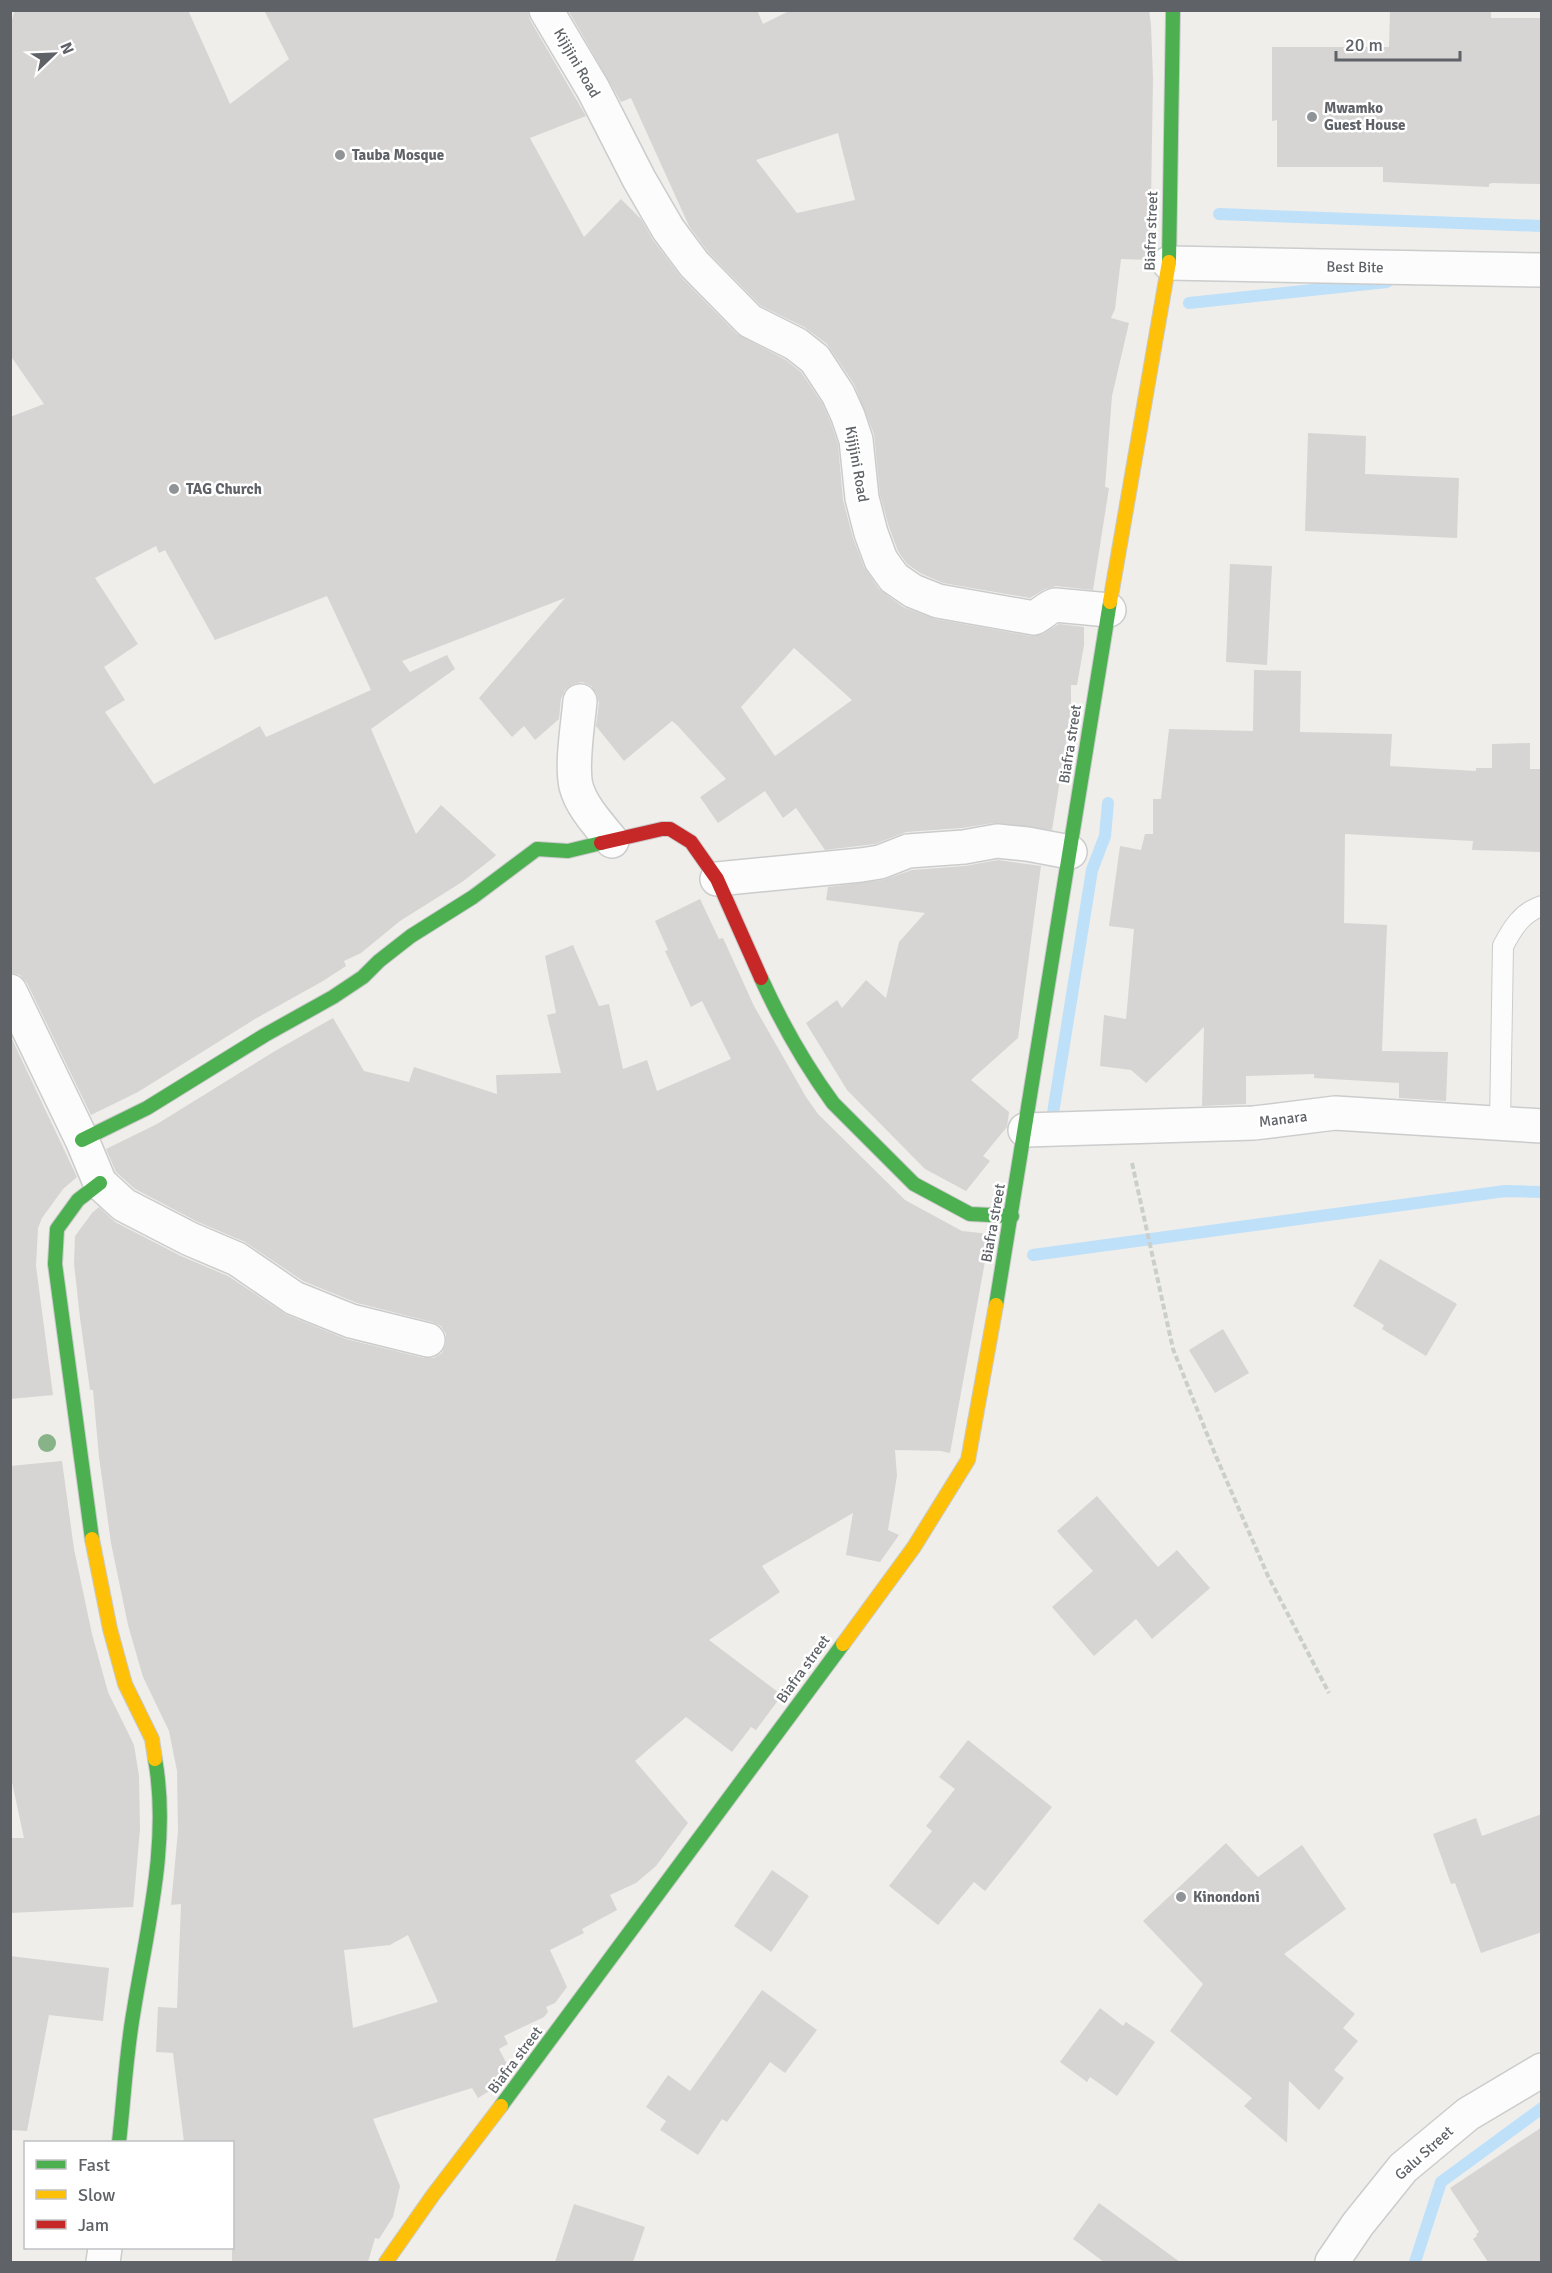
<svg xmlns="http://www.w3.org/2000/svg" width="1552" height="2273" viewBox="0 0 1552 2273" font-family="Signika,sans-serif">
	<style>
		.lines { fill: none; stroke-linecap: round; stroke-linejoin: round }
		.stream { stroke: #bfe0f9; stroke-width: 12 }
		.building { fill: #d6d5d3; fill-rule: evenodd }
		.lane-casing { stroke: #cbcccc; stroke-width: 22 }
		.street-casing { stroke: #cbcccc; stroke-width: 36 }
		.fast-casing { stroke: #cacacb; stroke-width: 16 }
		.slow-casing { stroke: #cacacb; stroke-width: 16 }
		.jam-casing { stroke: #cacacb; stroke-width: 16 }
		.path { stroke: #cacfcc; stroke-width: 4; stroke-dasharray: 6 3; stroke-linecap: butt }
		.lane { stroke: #fdfcfc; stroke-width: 20 }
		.street { stroke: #fdfcfc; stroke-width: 33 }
		.fast { stroke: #4caf50; stroke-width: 14 }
		.slow { stroke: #ffc107; stroke-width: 14 }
		.jam { stroke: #c62828; stroke-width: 14 }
		.tree { fill: #88b388 }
		.poi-dot { fill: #919496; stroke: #fff; stroke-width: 2 }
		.labels { text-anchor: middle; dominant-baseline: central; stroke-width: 5; stroke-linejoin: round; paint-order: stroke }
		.street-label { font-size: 15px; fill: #5f6368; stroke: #fff }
		.poi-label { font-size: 15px; font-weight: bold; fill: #5f6368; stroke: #fff; text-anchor: start }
	</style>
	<rect width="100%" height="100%" fill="#efeeea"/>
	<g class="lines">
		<g class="stream">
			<polyline points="1219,214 1542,226"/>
			<polyline points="1189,303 1387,282"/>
			<polyline points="1053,1113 1092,870 1105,836 1108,803"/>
			<polyline points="1033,1255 1505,1191 1542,1192"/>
			<polyline points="1415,2262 1441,2182 1542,2108"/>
		</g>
	</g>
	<g class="building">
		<path d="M15,10H188L230,104L289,59L264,10H527L530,20L586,116L530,138L584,237L621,199L641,219L653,240L681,277L737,334L786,360L801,372L822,403L831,423L838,444L843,500L853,538L864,567L879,589L903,607L935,619L1031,636L1043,634L1059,624L1084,627V645L1077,685H1071V712L1052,830L994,823L962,828L906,832L875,844L825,850L796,808L783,818L765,791L718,823L700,797L726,779L677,725L672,721L624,761L596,726L599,703L597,694L591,686L582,682L573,684L565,690L561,699L559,719L535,740L524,726L512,737L479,698L565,598L402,661L410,672L447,655L455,669L371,729L416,834L441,805L496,855L493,858L462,882L400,921L361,953L344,961L346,966L323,981L255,1019L138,1092L91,1115L27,983L20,975L10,972V417L44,404L10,355V26ZM156,546L159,553L165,550L215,640L327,596L371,690L266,737L260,726L154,784L105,712L125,700L104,667L138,644L95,578ZM794,648L852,700L775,756L741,707Z"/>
		<path d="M568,10H757L763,24L791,10H1149L1151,25L1153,79L1150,260L1121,259L1115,309L1111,318L1129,323L1112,396L1105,487L1109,488L1093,590L1056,586L1045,589L1030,598L943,583L922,574L907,564L898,551L889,527L880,495L874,434L854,384L827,344L804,327L761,306L708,252L689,226L631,98L621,102ZM838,133L855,200L797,213L756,160Z"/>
		<polygon points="1390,10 1491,10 1491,18 1542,18 1542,184 1492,183 1489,184 1489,187 1383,182 1383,167 1277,167 1277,120 1272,121 1272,47 1389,47"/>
		<polygon points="1308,433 1366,436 1365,474 1459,478 1457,538 1305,531"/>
		<polygon points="1230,564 1272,566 1267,665 1226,662"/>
		<polygon points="1254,670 1301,671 1300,732 1392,734 1390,766 1476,771 1476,768 1492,768 1492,744 1530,743 1530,769 1542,769 1542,852 1472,850 1473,841 1345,834 1344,923 1387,925 1382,1051 1448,1052 1446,1101 1399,1098 1399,1083 1314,1078 1314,1074 1246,1076 1246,1104 1202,1106 1204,1027 1146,1083 1131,1070 1100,1066 1104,1015 1126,1019 1134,929 1109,926 1120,846 1141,850 1145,834 1153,834 1153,799 1161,799 1169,729 1253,731"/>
		<polygon points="998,860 1041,866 1018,1038 971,1080 1009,1112 1007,1127 983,1156 990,1161 966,1191 925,1169 847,1090 806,1023 837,1000 842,1008 866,980 886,998 899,942 925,913 826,900 828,887 883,880 912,870 965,866"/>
		<path d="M700,899L719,939L723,938L754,1006L806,1097L818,1114L905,1200L962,1231L990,1234L950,1453L941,1451L895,1450L897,1476L888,1530L899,1535L880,1562L846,1555L853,1513L762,1566L780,1592L709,1640L782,1695L756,1730L751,1727L732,1752L686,1717L635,1761L688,1823L656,1866L636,1883L610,1895L617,1910L582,1929L584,1933L550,1950L567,1987L555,2003L546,2007L548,2012L544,2017L504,2036L508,2044L499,2049L508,2066L488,2092L478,2098L472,2088L373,2119L400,2186L393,2217L379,2239L375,2238L368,2262H232V2142H184L173,2053L156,2052L158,2007L177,2008L181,1904L171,1905L178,1831L177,1771L169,1731L143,1677L128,1625L111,1543L99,1457L93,1390H90L80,1318L74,1264L75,1236L92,1213L99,1207L115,1222L181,1256L228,1276L287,1315L346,1339L424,1358H434L442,1353L446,1344V1334L441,1326L432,1322L357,1303L303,1281L245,1242L198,1222L135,1189L116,1172L106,1149L157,1124L275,1051L333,1018L364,1071L409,1082L414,1067L497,1094L496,1075L561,1073L547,1015L556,1013L545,956L573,945L599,1006L609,1004L623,1069L647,1060L657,1091L731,1059L702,1001L691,1007L665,951L668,950L655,921ZM408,1935L438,2002L353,2028L344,1950L390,1945Z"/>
		<polygon points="10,1035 77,1177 63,1189 42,1218 38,1228 36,1266 53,1395 10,1399"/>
		<polygon points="1380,1259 1457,1304 1426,1356 1382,1329 1384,1325 1353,1306"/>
		<polygon points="1223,1329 1249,1373 1215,1393 1189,1350"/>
		<polygon points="62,1461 74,1549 92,1634 108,1692 134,1745 139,1776 140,1829 134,1898 133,1907 10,1913 10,1838 24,1838 10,1773 10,1466"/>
		<polygon points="1097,1496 1158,1567 1177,1550 1210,1588 1152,1639 1136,1619 1094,1656 1052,1607 1093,1571 1057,1531"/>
		<polygon points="968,1740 1052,1807 985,1891 974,1882 938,1925 889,1886 932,1831 926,1826 955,1789 939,1777"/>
		<polygon points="1542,1814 1542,1932 1481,1953 1455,1883 1451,1884 1433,1834 1476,1818 1482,1836"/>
		<polygon points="1226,1843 1258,1877 1302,1845 1346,1909 1284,1954 1355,2014 1343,2028 1358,2041 1334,2070 1344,2078 1319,2110 1289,2081 1287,2143 1244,2106 1252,2098 1170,2031 1203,1984 1143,1921"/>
		<polygon points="772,1870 809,1896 771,1952 734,1926"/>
		<polygon points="10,1956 109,1968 103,2021 49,2015 27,2131 10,2130"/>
		<polygon points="762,1990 817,2030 785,2073 770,2062 727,2122 722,2119 698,2155 660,2130 666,2121 646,2107 668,2075 690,2091"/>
		<polygon points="1100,2008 1123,2026 1126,2022 1155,2042 1117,2096 1090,2077 1087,2082 1060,2062"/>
		<polygon points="1542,2127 1542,2262 1488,2262 1473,2239 1477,2236 1476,2234 1479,2232 1450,2188"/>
		<polygon points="1099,2203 1180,2262 1104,2262 1073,2239"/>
		<polygon points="574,2204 645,2227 633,2262 555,2262"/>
	</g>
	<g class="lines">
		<defs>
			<path id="lane" d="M1500,1123L1503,946C1512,929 1522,912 1542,906"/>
			<g id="street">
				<path d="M546,10L593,89L639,179L668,229L694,264L750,321L796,344L815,359L838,394L848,416L856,440L862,498L871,533L881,560L894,578L913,591L938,601L1034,618C1042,614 1047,608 1055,605L1109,610"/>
				<polyline points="1169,263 1542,270"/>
				<path d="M580,701C578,724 571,764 576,786C581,806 599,825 612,841"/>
				<polyline points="717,879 861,865 880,862 908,851 964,847 997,841 1027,844 1070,852"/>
				<polyline points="10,991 82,1140 100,1183 124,1205 190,1239 237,1259 294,1298 351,1321 428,1340"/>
				<polyline points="1025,1130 1254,1123 1335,1113 1542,1126"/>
				<polyline points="103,2262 105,2248"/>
				<polyline points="1332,2262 1358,2224 1403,2168 1468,2114 1542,2070"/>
			</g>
			<g id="fast">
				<polyline points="1169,262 1173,10"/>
				<path d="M761,978C780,1020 806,1066 833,1103L914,1184L970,1214L1012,1216"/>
				<polyline points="82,1140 147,1108 265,1035 333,997 363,977 379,961 411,936 473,897 537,849 568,851 601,843"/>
				<polyline points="996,1305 1110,602"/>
				<polyline points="92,1539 55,1264 57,1229 78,1200 100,1183"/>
				<polyline points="501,2106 843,1644"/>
				<path d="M119,2142C124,2098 126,2053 134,2009C147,1928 170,1841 155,1759"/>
			</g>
			<g id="slow">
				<polyline points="1110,602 1169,262"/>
				<polyline points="92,1539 110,1629 125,1684 152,1739 155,1759"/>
				<polyline points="843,1644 914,1547 968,1460 996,1305"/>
				<polyline points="386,2262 433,2195 501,2106"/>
			</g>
			<polyline id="jam" points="601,843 662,829 670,829 691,842 717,879 761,978"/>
		</defs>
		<use href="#lane" class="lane-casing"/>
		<use href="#street" class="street-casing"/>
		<use href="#fast" class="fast-casing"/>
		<use href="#slow" class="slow-casing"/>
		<use href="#jam" class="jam-casing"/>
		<polyline class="path" points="1132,1163 1173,1349 1215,1454 1268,1576 1329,1693"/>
		<use href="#lane" class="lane"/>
		<use href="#street" class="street"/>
		<use href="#fast" class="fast"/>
		<use href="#slow" class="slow"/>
		<use href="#jam" class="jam"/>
	</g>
	<circle class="tree" cx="47" cy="1443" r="9"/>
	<g class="poi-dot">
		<circle cx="1312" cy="117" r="6"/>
		<circle cx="340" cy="155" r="6"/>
		<circle cx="174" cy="489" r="6"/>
		<circle cx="1181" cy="1897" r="6"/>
	</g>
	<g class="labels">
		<g class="street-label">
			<text transform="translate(577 63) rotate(60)">Kijijini Road</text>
			<text transform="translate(1151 231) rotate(-88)">Biafra street</text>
			<text transform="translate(1355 267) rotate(1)">Best Bite</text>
			<text transform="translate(857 464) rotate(80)">Kijijini Road</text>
			<text transform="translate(1070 744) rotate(-81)">Biafra street</text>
			<text transform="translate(1283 1119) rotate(-7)">Manara</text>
			<text transform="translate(993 1223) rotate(-80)">Biafra street</text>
			<text transform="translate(803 1669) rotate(-54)">Biafra street</text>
			<text transform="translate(515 2060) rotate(-53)">Biafra street</text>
			<text transform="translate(1424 2153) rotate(-42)">Galu Street</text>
		</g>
		<g class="poi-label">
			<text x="1324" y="108">Mwamko<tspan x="1324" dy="17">Guest House</tspan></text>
			<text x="352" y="155">Tauba Mosque</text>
			<text x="186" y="489">TAG Church</text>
			<text x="1193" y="1897">Kinondoni</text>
		</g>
	</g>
	<rect width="1552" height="2273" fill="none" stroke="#5f6368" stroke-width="24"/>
	<rect x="24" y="2141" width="210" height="108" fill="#ffffff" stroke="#bfc1c3" stroke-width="1.5"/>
	<rect x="36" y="2160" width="30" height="9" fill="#4caf50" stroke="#bfc1c3" stroke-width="1.5"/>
	<text x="78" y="2171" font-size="18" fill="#5f6368">Fast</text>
	<rect x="36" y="2190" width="30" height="9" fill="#ffc107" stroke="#bfc1c3" stroke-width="1.5"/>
	<text x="78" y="2201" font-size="18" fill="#5f6368">Slow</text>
	<rect x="36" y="2220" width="30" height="9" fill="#c62828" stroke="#bfc1c3" stroke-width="1.5"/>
	<text x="78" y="2231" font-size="18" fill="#5f6368">Jam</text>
	<g transform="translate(54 54) rotate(67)" stroke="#ffffff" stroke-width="4.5" paint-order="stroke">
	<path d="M0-4.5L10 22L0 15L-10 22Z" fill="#5f6368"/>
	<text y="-9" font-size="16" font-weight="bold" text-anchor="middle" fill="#5f6368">N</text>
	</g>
	<path d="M1336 51v9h124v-9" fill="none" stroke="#5f6368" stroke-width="3"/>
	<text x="1345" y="51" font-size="18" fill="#5f6368" stroke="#ffffff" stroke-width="4.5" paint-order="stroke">20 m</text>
</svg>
